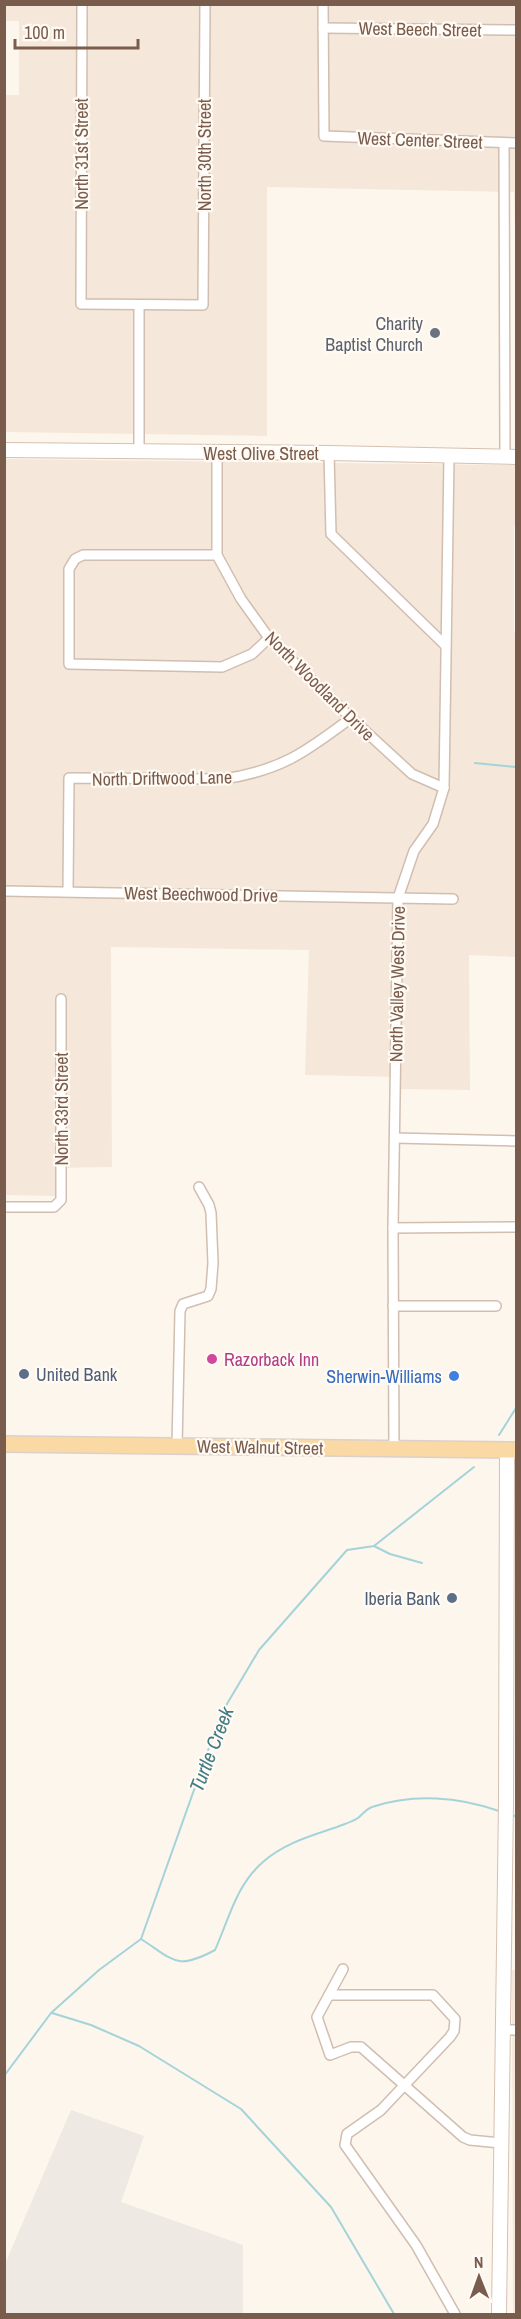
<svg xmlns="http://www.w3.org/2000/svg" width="521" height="2319" viewBox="0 0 521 2319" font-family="'Archivo Narrow',sans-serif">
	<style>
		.residential { fill: #f5e8da }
		.industrial { fill: #efe9e4 }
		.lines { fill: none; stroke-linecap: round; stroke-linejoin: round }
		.stream { stroke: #a5d3da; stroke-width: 2 }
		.street-casing { stroke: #d1beb0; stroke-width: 12 }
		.secondary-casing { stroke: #d6c0b0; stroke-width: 16 }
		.primary-casing { stroke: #dad1cd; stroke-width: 18 }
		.street { stroke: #fff; stroke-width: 9 }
		.secondary { stroke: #fff; stroke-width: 14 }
		.primary { stroke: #fbd9a5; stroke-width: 15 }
		.worship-dot { fill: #6b7280; stroke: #fffaf3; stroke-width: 2 }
		.hotel-dot { fill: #d1479c; stroke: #fffaf3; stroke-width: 2 }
		.service-dot { fill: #5c6f8a; stroke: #fffaf3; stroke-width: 2 }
		.shop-dot { fill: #3f7fe0; stroke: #fffaf3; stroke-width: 2 }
		.labels { text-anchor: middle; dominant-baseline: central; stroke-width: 4.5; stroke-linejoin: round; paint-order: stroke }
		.street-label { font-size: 18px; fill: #7a5c4d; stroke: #fffaf3 }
		.worship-label { font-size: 18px; fill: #5b616d; stroke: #fffaf3; text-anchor: end }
		.hotel-label { font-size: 18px; fill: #b23c85; stroke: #fffaf3; text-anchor: start }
		.service-label { font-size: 18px; fill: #4e5e75; stroke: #fffaf3; text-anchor: start }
		.shop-label { font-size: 18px; fill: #366cbe; stroke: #fffaf3; text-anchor: end }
		.water-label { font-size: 20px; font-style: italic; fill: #437c86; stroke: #fffaf3 }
	</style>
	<rect width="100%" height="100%" fill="#fdf6ec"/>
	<g class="residential">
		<polygon points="4,5 516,5 516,263 514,192 267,187 267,436 5,432 4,95 19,95 19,21 5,21"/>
		<polygon points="5,459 516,465 516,526 514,526 514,632 516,633 515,957 469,955 470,1090 400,1089 399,1077 305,1075 309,950 111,947 112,1167 56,1168 56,1196 5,1195"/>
		<polygon points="512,1970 516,1970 516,2314 513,2314"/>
	</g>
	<polygon class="industrial" points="71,2110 144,2136 121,2202 243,2245 243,2314 5,2314 5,2264"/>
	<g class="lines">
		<g class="stream">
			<polyline points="475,763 516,767"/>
			<polyline points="499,1435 516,1408"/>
			<polyline points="374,1546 390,1554 422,1563"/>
			<polyline points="516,1576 516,1577"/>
			<polyline points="513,1815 516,1817"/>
			<path d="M141,1939C174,1960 176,1971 215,1950C229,1919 236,1885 263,1862C284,1843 311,1836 337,1827C344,1824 352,1822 358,1818C363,1814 366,1809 372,1807C414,1793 459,1797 499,1811"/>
			<polyline points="52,2013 91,2025 139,2046 241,2109 331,2207 394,2314"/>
			<polyline points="4,2076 51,2013 99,1970 141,1939 221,1714 259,1650 347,1550 374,1546 474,1467"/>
		</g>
		<defs>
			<g id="street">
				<polyline points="82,4 81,304 203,305 205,4"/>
				<polyline points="323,4 324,136 516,143"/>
				<polyline points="323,28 516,30"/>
				<polyline points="504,143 505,457"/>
				<polyline points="139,305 139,452"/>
				<polyline points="217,453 217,555 241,599 269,638 351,718 412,774 444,788"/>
				<polyline points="329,453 331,534 445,645"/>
				<polyline points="217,555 83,555 75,559 69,569 69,664 222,667 252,654 269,638"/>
				<polyline points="4,891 453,899"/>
				<path d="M68,891L69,778L223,779C280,771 306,752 351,718"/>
				<polyline points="395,1138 516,1141"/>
				<polyline points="4,1207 54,1207 61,1200 61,999"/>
				<polyline points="393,1228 516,1227"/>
				<polyline points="393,1306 496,1306"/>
				<polyline points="177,1446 180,1311 183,1304 208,1296 211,1289 213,1263 211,1213 209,1205 199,1187"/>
				<polyline points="394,1449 393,1228 398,898 414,851 433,824 444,788 449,457"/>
				<polyline points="343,1969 317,2017 330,2055 351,2047 361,2047 463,2137 470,2140 500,2143"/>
				<polyline points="329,1995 433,1995 455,2019 454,2031 450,2037 381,2110 347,2134 345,2145 416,2245 455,2314"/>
				<polyline points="502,2030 516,2030"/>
			</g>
			<g id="secondary">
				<polyline points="4,450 329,453 516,457"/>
				<polyline points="499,2314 506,1802 507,1450"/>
			</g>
			<polyline id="primary" points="4,1444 516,1450"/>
		</defs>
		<use href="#street" class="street-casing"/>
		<use href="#secondary" class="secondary-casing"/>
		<use href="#primary" class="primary-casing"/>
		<use href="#street" class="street"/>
		<use href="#secondary" class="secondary"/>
		<use href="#primary" class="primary"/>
	</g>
	<circle class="worship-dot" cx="435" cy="333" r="6"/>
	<circle class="hotel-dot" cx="212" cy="1359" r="6"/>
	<g class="service-dot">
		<circle cx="24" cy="1374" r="6"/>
		<circle cx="452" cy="1598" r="6"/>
	</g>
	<circle class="shop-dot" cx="454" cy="1376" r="6"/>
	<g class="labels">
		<g class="street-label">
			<text transform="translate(420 29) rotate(1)">West Beech Street</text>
			<text transform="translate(420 140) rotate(2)">West Center Street</text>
			<text transform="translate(81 154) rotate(-90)">North 31st Street</text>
			<text transform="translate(204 155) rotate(-90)">North 30th Street</text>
			<text x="261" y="453">West Olive Street</text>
			<text transform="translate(320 686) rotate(45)">North Woodland Drive</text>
			<text transform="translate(162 778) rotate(-1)">North Driftwood Lane</text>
			<text transform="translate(201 894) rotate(1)">West Beechwood Drive</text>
			<text transform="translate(397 984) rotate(-89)">North Valley West Drive</text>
			<text transform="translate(61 1109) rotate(-90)">North 33rd Street</text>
			<text transform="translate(260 1447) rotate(1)">West Walnut Street</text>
		</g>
		<g class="worship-label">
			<text x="423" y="323">Charity<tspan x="423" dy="21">Baptist Church</tspan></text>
		</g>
		<g class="hotel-label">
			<text x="224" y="1359">Razorback Inn</text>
		</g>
		<g class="service-label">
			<text x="36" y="1374">United Bank</text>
			<text x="440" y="1598" text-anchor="end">Iberia Bank</text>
		</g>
		<g class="shop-label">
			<text x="442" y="1376">Sherwin-Williams</text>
		</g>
		<g class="water-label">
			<text transform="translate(211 1749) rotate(-69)">Turtle Creek</text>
		</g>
	</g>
	<rect width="521" height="2319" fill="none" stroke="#7a5c4d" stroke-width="12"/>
	<g transform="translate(479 2277) rotate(359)" stroke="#fffaf3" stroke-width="4.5" paint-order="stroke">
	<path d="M0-4.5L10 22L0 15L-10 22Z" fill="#7a5c4d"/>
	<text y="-9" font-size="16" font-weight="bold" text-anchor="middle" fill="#7a5c4d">N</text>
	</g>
	<path d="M15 39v9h123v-9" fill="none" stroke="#7a5c4d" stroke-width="3"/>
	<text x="24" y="39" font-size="18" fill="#7a5c4d" stroke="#fffaf3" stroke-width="4.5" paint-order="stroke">100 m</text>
</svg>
